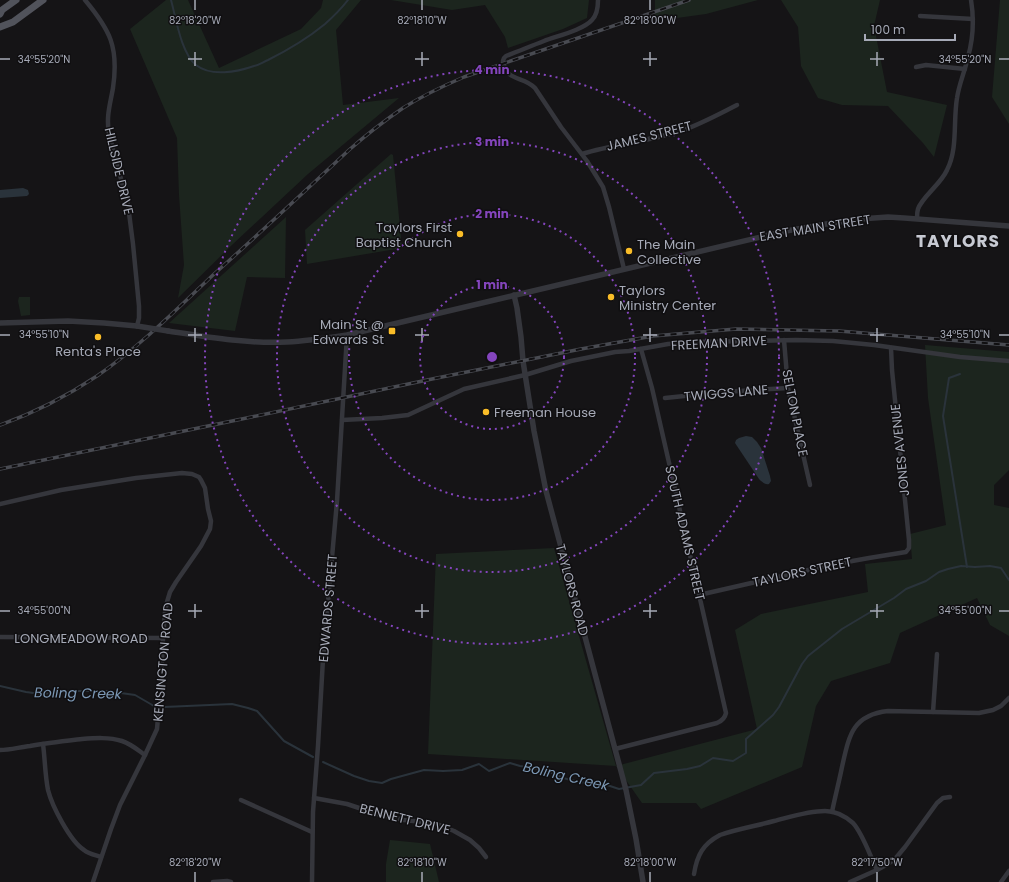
<svg xmlns="http://www.w3.org/2000/svg" width="1009" height="882" viewBox="0 0 1009 882" font-family="Poppins,sans-serif">
	<style>
		.green { fill: #1c251e }
		.water { fill: #2a333b }
		.lines { fill: none; stroke-linecap: round; stroke-linejoin: round }
		.stream { stroke: #2a333b; stroke-width: 2 }
		.minor { stroke: #35363c; stroke-width: 4.5 }
		.tertiary { stroke: #35363c; stroke-width: 5.5 }
		.primary { stroke: #51535b; stroke-width: 7 }
		.rail-casing { stroke: #484a51; stroke-width: 3.5 }
		.rail { stroke: #100f11; stroke-width: 2; stroke-dasharray: 6; stroke-linecap: butt }
		.tertiary-bridge { stroke: #35363c; stroke-width: 5.5 }
		.ticks { fill: none; stroke: #a6aab7; stroke-width: 1.5 }
		.ring { fill: none; stroke: #8445bd; stroke-width: 2; stroke-dasharray: 2 4 }
		.poi-dot { fill: #fabd28; stroke: #100f11; stroke-width: 1.5 }
		.labels { text-anchor: middle; dominant-baseline: central; stroke-width: 3; stroke-linejoin: round; paint-order: stroke }
		.street-label { font-size: 13px; fill: #a6aab7; stroke: #100f11 }
		.poi-label { font-size: 13px; fill: #a6aab7; stroke: #100f11; text-anchor: start }
		.water-label { font-size: 14px; font-style: italic; fill: #7b97b4; stroke: #100f11 }
		.district-label { font-size: 17px; font-weight: bold; letter-spacing: 1px; fill: #c7cad3; stroke: #100f11 }
		.ticks-label { font-size: 10px; text-anchor: middle; fill: #a6aab7; stroke: #100f11; stroke-width: 3; stroke-linejoin: round; paint-order: stroke }
		.centre { fill: #8445bd; stroke: #100f11; stroke-width: 2 }
		.ring-label { font-size: 12px; text-anchor: middle; font-weight: bold; fill: #8445bd; stroke: #100f11; stroke-width: 3; stroke-linejoin: round; paint-order: stroke }
	</style>
	<rect width="100%" height="100%" fill="#151416"/>
	<g class="green">
		<polygon points="166,0 188,0 219,68 301,29 321,8 323,0 361,0 336,30 343,105 399,98 308,174 233,244 178,298 184,265 179,195 177,138 130,29"/>
		<polygon points="391,0 589,0 587,18 563,29 508,48 505,37 485,5 452,10"/>
		<polygon points="655,0 758,0 706,14 655,21"/>
		<polygon points="781,0 880,0 874,26 887,92 947,105 934,157 923,143 888,106 842,105 818,98 801,66 798,27"/>
		<polygon points="1000,0 1009,0 1009,124 992,97"/>
		<polygon points="391,154 393,155 402,248 307,264 305,230"/>
		<polygon points="286,217 285,278 247,277 235,331 169,323"/>
		<polygon points="19,297 30,297 30,315 21,316 18,301"/>
		<polygon points="925,345 1009,352 1009,470 994,485 994,505 1009,508 1009,636 990,625 977,598 900,633 890,663 831,681 816,706 802,767 701,809 696,803 642,803 616,766 428,754 436,554 554,548 616,766 757,729 735,630 761,614 868,592 865,564 912,559 910,534 946,525 928,398"/>
		<polygon points="390,840 430,844 439,882 386,882 386,864"/>
	</g>
	<g class="water">
		<polygon points="23,188 28,190 29,194 27,196 0,198 0,190"/>
		<path d="M746,436L752,437L757,442L761,448L770,476L771,481L769,484C765,485 762,482 759,479L735,443L736,440L739,438Z"/>
	</g>
	<g class="lines">
		<g class="stream">
			<path d="M171,0C176,18 181,53 196,65C211,77 237,72 254,66C259,65 263,62 268,60C288,50 308,38 325,24C333,17 341,9 348,0"/>
			<polyline points="960,374 949,378 943,416 967,567"/>
			<polyline points="0,686 26,692 41,694 73,691 107,691 135,695 154,706"/>
			<polyline points="164,707 232,704 248,708 257,711 284,741 313,757"/>
			<polyline points="323,762 354,776 369,781 382,783 391,779 424,770 443,771 462,770 479,764 489,771 510,763 520,766 546,770 563,778 575,781 586,783 601,783 619,789 641,785 654,773 687,769 700,766 713,758 733,761 746,753 746,739 773,715 779,707 802,664 808,656 842,629 894,598 906,589 926,581 939,572 948,569 961,566 975,567 990,566 1001,568 1009,580"/>
		</g>
		<g class="minor">
			<path d="M85,0C110,30 119,47 113,88C110,105 106,116 109,134L128,205L133,244L139,306V318L137,326"/>
			<path d="M598,0C598,7 597,15 592,20C583,30 557,36 544,41C531,46 519,51 506,56L504,58L503,61C507,83 523,75 535,88L561,127L587,161L603,187L609,207L624,269"/>
			<polyline points="920,16 973,19"/>
			<polyline points="916,67 926,65 965,69"/>
			<path d="M582,154C614,144 649,141 681,131C701,124 719,114 737,105"/>
			<path d="M917,218C917,215 917,212 918,209C922,197 941,184 947,170C958,149 953,122 957,98C959,84 965,71 968,57C973,39 974,18 971,0"/>
			<polyline points="784,340 788,388 810,485"/>
			<polyline points="665,398 723,392 788,388"/>
			<polyline points="342,420 382,418 408,415 464,389 525,375 571,361 615,352 629,351 668,344 696,342 796,340 833,341 874,345 960,357 1009,361"/>
			<polyline points="0,504 61,490 136,478 182,473 192,474 199,477 201,480 205,488 208,509 211,521 210,529 201,546 176,582 170,592 167,602 165,612 163,638 161,683 157,729 145,755 120,805 111,829 93,882"/>
			<polyline points="699,595 830,565 869,558 906,552 909,548 909,540 892,370 891,348"/>
			<polyline points="0,637 163,638"/>
			<polyline points="933,712 937,654"/>
			<path d="M43,744C45,759 45,775 48,790C52,806 70,841 84,850C89,854 95,855 101,857"/>
			<path d="M615,749L717,723C722,721 725,718 726,713L652,388L641,349"/>
			<path d="M0,750C10,750 20,747 30,746C47,743 65,741 82,739C95,738 109,737 122,741C131,744 138,750 145,755"/>
			<polyline points="314,798 347,804 377,814 404,820 432,823 442,826 454,831 470,840 479,848 486,857"/>
			<polyline points="241,800 312,832"/>
			<path d="M832,812C835,797 839,782 842,767C849,736 852,715 888,711L979,713L993,710L1001,706L1009,698"/>
			<path d="M694,874C697,855 703,844 720,835C737,829 756,826 774,821C790,817 808,811 825,811C835,811 845,816 853,823C863,834 870,856 877,870"/>
			<polyline points="213,882 227,881 231,882"/>
			<polyline points="312,882 313,812 318,746 323,659 337,501 347,335"/>
			<polyline points="850,882 877,870 888,864 895,859 905,847 937,803 943,798 950,797"/>
			<polyline points="1001,882 1009,871"/>
		</g>
		<g class="tertiary">
			<polyline points="514,295 517,308 521,337 523,361 534,431 546,491 626,790 636,839 643,882"/>
			<polyline points="0,323 68,321 104,323 137,326"/>
			<path d="M168,331C207,337 247,344 287,342C307,341 327,338 347,335L786,231L826,224L860,219L888,217L904,218L1009,226"/>
		</g>
		<g class="primary">
			<polyline points="0,14 2,10 16,0"/>
			<polyline points="0,27 13,22 43,0"/>
		</g>
		<defs>
			<g id="rail">
				<path d="M0,425C34,413 67,396 97,376C139,347 176,310 213,275C259,234 304,192 349,150C366,135 384,121 403,108C422,96 443,86 464,77L689,0"/>
				<polyline points="0,469 237,420 432,379 581,349 653,336 736,329 839,331 1009,345"/>
			</g>
		</defs>
		<use href="#rail" class="rail-casing"/>
		<use href="#rail" class="rail"/>
		<polyline class="tertiary-bridge" points="137,326 168,331"/>
	</g>
	<path class="ticks" d="M195,0V10M422,0V10M650,0V10M195,52V66M422,52V66M650,52V66M877,52V66M0,59H10M188,59H202M415,59H429M643,59H657M870,59H884M999,59H1009M195,328V342M422,328V342M650,328V342M877,328V342M0,335H10M188,335H202M415,335H429M643,335H657M870,335H884M999,335H1009M195,604V618M422,604V618M650,604V618M877,604V618M0,611H10M188,611H202M415,611H429M643,611H657M870,611H884M999,611H1009M195,872V882M422,872V882M650,872V882M877,872V882"/>
	<g class="ring">
		<circle cx="492" cy="357" r="72"/>
		<circle cx="492" cy="357" r="143"/>
		<circle cx="492" cy="357" r="215"/>
		<circle cx="492" cy="357" r="287"/>
	</g>
	<g class="poi-dot">
		<circle cx="460" cy="234" r="4"/>
		<circle cx="629" cy="251" r="4"/>
		<circle cx="611" cy="297" r="4"/>
		<rect x="388" y="327" width="8" height="8" rx="2"/>
		<circle cx="98" cy="337" r="4"/>
		<circle cx="486" cy="412" r="4"/>
	</g>
	<g class="labels">
		<g class="street-label">
			<text transform="translate(649 136) rotate(-14)">JAMES STREET</text>
			<text transform="translate(119 171) rotate(77)">HILLSIDE DRIVE</text>
			<text transform="translate(815 228) rotate(-9)">EAST MAIN STREET</text>
			<text transform="translate(719 343) rotate(-3)">FREEMAN DRIVE</text>
			<text transform="translate(726 393) rotate(-5)">TWIGGS LANE</text>
			<text transform="translate(795 413) rotate(79)">SELTON PLACE</text>
			<text transform="translate(900 450) rotate(-96)">JONES AVENUE</text>
			<text transform="translate(685 533) rotate(77)">SOUTH ADAMS STREET</text>
			<text transform="translate(802 572) rotate(-12)">TAYLORS STREET</text>
			<text transform="translate(572 590) rotate(75)">TAYLORS ROAD</text>
			<text transform="translate(328 608) rotate(-85)">EDWARDS STREET</text>
			<text x="81" y="638">LONGMEADOW ROAD</text>
			<text transform="translate(163 662) rotate(-85)">KENSINGTON ROAD</text>
			<text transform="translate(405 819) rotate(14)">BENNETT DRIVE</text>
		</g>
		<g class="poi-label">
			<text x="452" y="227" text-anchor="end">Taylors First<tspan x="452" dy="15">Baptist Church</tspan></text>
			<text x="637" y="244">The Main<tspan x="637" dy="15">Collective</tspan></text>
			<text x="619" y="290">Taylors<tspan x="619" dy="15">Ministry Center</tspan></text>
			<text x="384" y="324" text-anchor="end">Main St @<tspan x="384" dy="15">Edwards St</tspan></text>
			<text x="98" y="351" text-anchor="middle">Renta's Place</text>
			<text x="494" y="412">Freeman House</text>
		</g>
		<g class="water-label">
			<text transform="translate(78 693) rotate(1)">Boling Creek</text>
			<text transform="translate(566 776) rotate(13)">Boling Creek</text>
		</g>
		<g class="district-label">
			<text x="958" y="241">TAYLORS</text>
		</g>
	</g>
	<g class="ticks-label">
		<text x="195" y="24">82°18'20"W</text>
		<text x="422" y="24">82°18'10"W</text>
		<text x="650" y="24">82°18'00"W</text>
		<text x="44" y="63">34°55'20"N</text>
		<text x="965" y="63">34°55'20"N</text>
		<text x="44" y="338">34°55'10"N</text>
		<text x="965" y="338">34°55'10"N</text>
		<text x="44" y="614">34°55'00"N</text>
		<text x="965" y="614">34°55'00"N</text>
		<text x="195" y="866">82°18'20"W</text>
		<text x="422" y="866">82°18'10"W</text>
		<text x="650" y="866">82°18'00"W</text>
		<text x="877" y="866">82°17'50"W</text>
	</g>
	<circle cx="492" cy="357" r="6" class="centre"/>
	<g class="ring-label">
		<text x="492" y="74">4 min</text>
		<text x="492" y="146">3 min</text>
		<text x="492" y="218">2 min</text>
		<text x="492" y="289">1 min</text>
	</g>
	<path d="M865 34v6h90v-6" fill="none" stroke="#a6aab7" stroke-width="2"/>
	<text x="871" y="34" font-size="12" fill="#a6aab7" stroke="#100f11" stroke-width="3" paint-order="stroke">100 m</text>
</svg>
